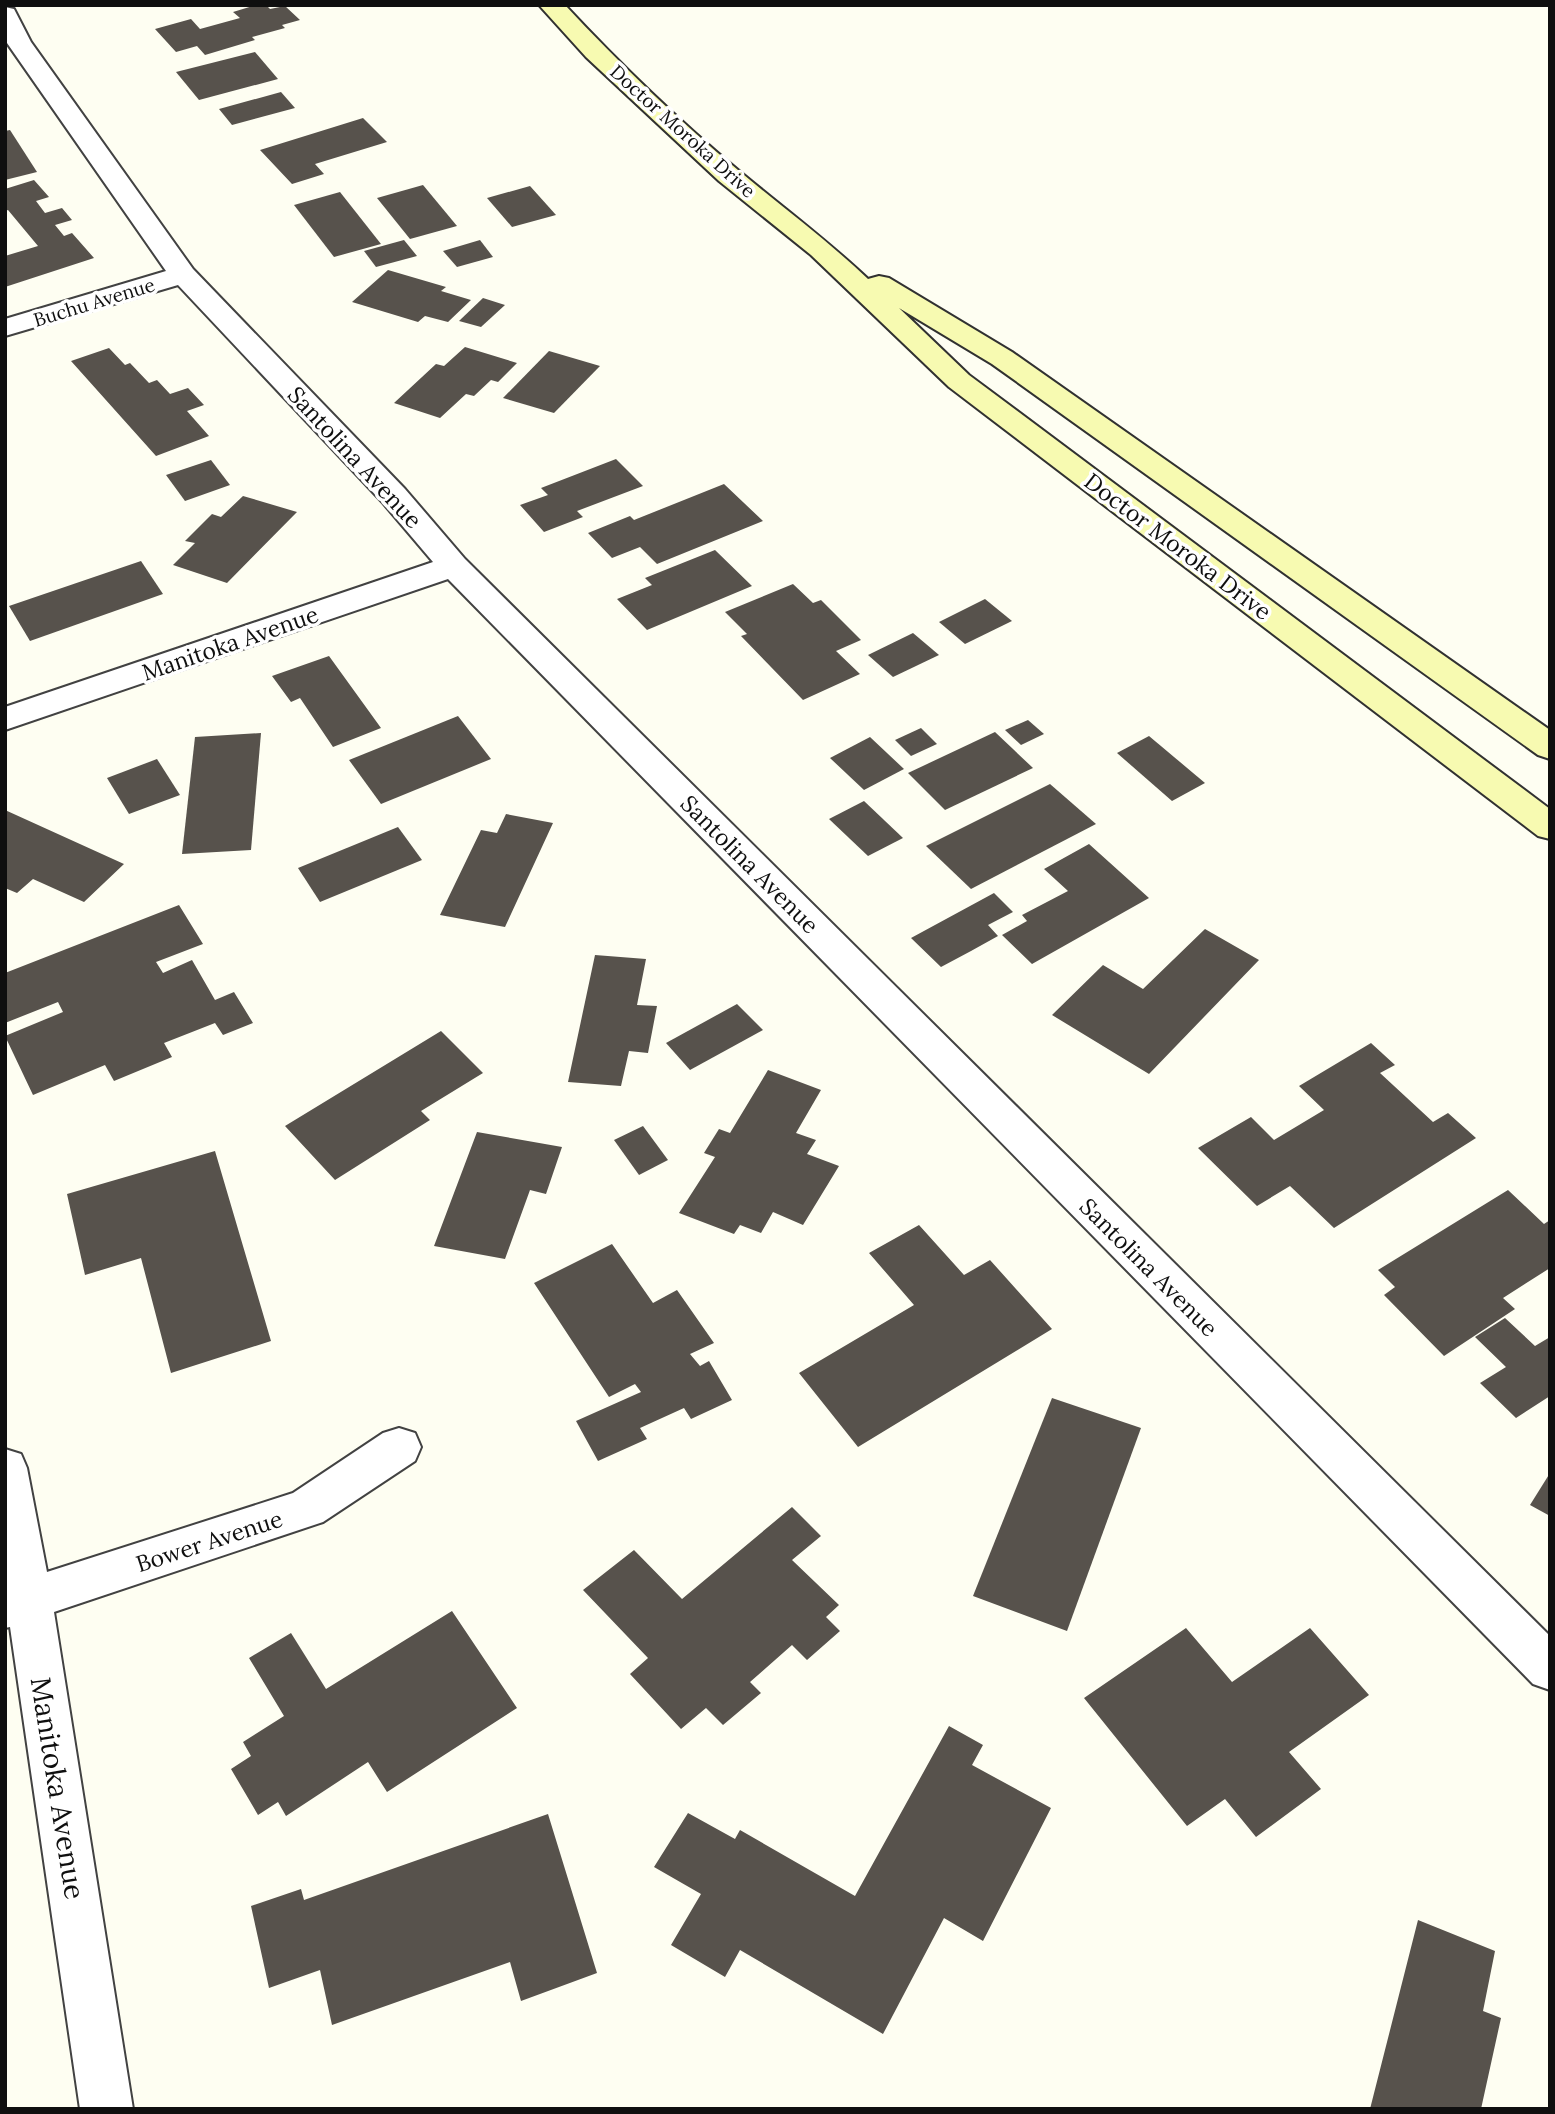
<svg xmlns="http://www.w3.org/2000/svg" width="1555" height="2114" viewBox="0 0 1555 2114" font-family="Lora,serif">
	<style>
		.building { fill: #57524c }
		.lines { fill: none; stroke-linecap: round; stroke-linejoin: round }
		.street-casing { stroke: #424242; stroke-width: 4 }
		.secondary-casing { stroke: #313131; stroke-width: 4 }
		.street { fill: #fff; fill-rule: evenodd }
		.secondary { fill: #f7fab1; fill-rule: evenodd }
		.labels { text-anchor: middle; dominant-baseline: central; stroke-width: 7; stroke-linejoin: round; paint-order: stroke }
		.far-street-label { font-size: 19px; fill: #0f0f0f; stroke: #fff }
		.street-label { font-size: 23px; fill: #0f0f0f; stroke: #fff }
		.near-street-label { font-size: 28px; fill: #0f0f0f; stroke: #fff }
	</style>
	<rect width="100%" height="100%" fill="#fefef2"/>
	<g class="building">
		<polygon points="256,5 266,5 270,9 285,6 300,20 282,25 285,28 252,37 255,40 205,55 197,46 176,52 155,29 191,19 200,29 240,18 233,12"/>
		<polygon points="255,52 278,79 199,100 176,72"/>
		<polygon points="281,92 295,108 232,125 219,109"/>
		<polygon points="363,118 387,142 315,164 324,174 292,184 260,150"/>
		<polygon points="10,130 37,172 5,180 5,131"/>
		<polygon points="34,180 49,197 36,201 45,213 62,208 72,220 55,225 64,236 72,233 94,258 5,287 5,256 38,246 8,210 5,211 5,189"/>
		<polygon points="423,185 457,226 410,239 377,198"/>
		<polygon points="530,186 556,215 512,227 487,198"/>
		<polygon points="340,192 381,244 334,257 294,205"/>
		<polygon points="404,240 417,256 376,267 364,251"/>
		<polygon points="480,240 493,257 457,267 443,251"/>
		<polygon points="388,270 446,287 441,291 471,300 448,322 425,316 418,322 352,302"/>
		<polygon points="483,298 505,305 481,327 459,321"/>
		<polygon points="465,347 517,363 498,382 491,380 474,396 466,394 440,418 394,403 436,364 444,366"/>
		<polygon points="109,348 125,365 130,363 149,383 157,380 170,394 188,388 204,405 187,411 209,436 156,456 71,361"/>
		<polygon points="549,351 600,366 554,413 503,398"/>
		<polygon points="616,459 643,486 577,511 583,517 544,532 520,505 548,495 541,488"/>
		<polygon points="211,460 230,485 185,501 166,475"/>
		<polygon points="724,484 763,521 657,564 640,547 612,558 588,533 630,516 634,520"/>
		<polygon points="243,496 297,512 227,583 173,565 195,543 185,541 212,514 221,517"/>
		<polygon points="715,550 752,586 647,630 617,599 652,585 645,578"/>
		<polygon points="141,561 163,594 30,641 9,606"/>
		<polygon points="793,584 813,603 821,600 861,640 836,651 860,674 803,700 741,636 747,634 725,612"/>
		<polygon points="985,599 1012,621 965,644 939,622"/>
		<polygon points="913,633 939,655 893,677 868,655"/>
		<polygon points="329,656 381,728 333,747 300,698 291,702 272,676"/>
		<polygon points="458,716 491,759 381,804 349,760"/>
		<polygon points="1028,720 1044,734 1021,745 1005,730"/>
		<polygon points="921,728 937,744 911,756 895,740"/>
		<polygon points="995,732 1033,768 945,810 908,773"/>
		<polygon points="261,733 251,850 182,854 195,737"/>
		<polygon points="1149,736 1205,783 1172,801 1117,753"/>
		<polygon points="870,737 904,769 864,790 830,758"/>
		<polygon points="157,759 180,795 129,814 107,778"/>
		<polygon points="1050,784 1096,824 971,889 926,846"/>
		<polygon points="864,801 903,838 868,856 829,819"/>
		<polygon points="5,810 124,864 84,902 33,879 17,893 5,888"/>
		<polygon points="506,814 553,823 505,927 440,915 481,830 497,833"/>
		<polygon points="398,827 422,860 320,902 298,868"/>
		<polygon points="1089,844 1149,898 1032,964 1002,935 1027,921 1022,915 1068,891 1044,869"/>
		<polygon points="994,893 1013,912 988,925 998,936 971,951 941,967 911,938"/>
		<polygon points="179,905 203,944 156,962 163,973 192,960 215,1000 234,992 253,1023 223,1035 215,1023 164,1043 172,1057 114,1081 105,1065 33,1095 5,1036 63,1012 58,1002 5,1023 5,973"/>
		<polygon points="1205,929 1259,960 1149,1074 1052,1015 1103,965 1143,989"/>
		<polygon points="595,955 646,959 637,1005 657,1006 648,1053 629,1051 621,1086 568,1082"/>
		<polygon points="737,1004 763,1030 690,1070 666,1043"/>
		<polygon points="441,1031 483,1073 421,1111 430,1120 335,1180 285,1126"/>
		<polygon points="1371,1043 1395,1065 1380,1073 1433,1122 1448,1113 1476,1138 1334,1228 1290,1186 1257,1206 1198,1148 1251,1117 1274,1140 1324,1110 1299,1086"/>
		<polygon points="768,1070 821,1090 796,1133 816,1140 807,1154 839,1166 803,1225 773,1212 761,1233 740,1225 734,1234 679,1213 715,1157 704,1153 719,1129 730,1133"/>
		<polygon points="643,1126 668,1160 639,1175 614,1140"/>
		<polygon points="477,1132 562,1147 546,1194 530,1190 505,1259 434,1246"/>
		<polygon points="215,1151 271,1341 171,1373 141,1258 85,1275 67,1194"/>
		<polygon points="1508,1190 1544,1224 1550,1220 1550,1268 1503,1298 1515,1309 1444,1356 1384,1295 1395,1287 1378,1270"/>
		<polygon points="919,1225 964,1275 990,1260 1052,1329 858,1447 799,1373 914,1305 869,1253"/>
		<polygon points="612,1244 653,1303 677,1290 714,1343 690,1354 700,1366 709,1361 732,1400 691,1419 684,1408 640,1428 647,1439 598,1461 576,1421 641,1392 635,1384 609,1397 534,1283"/>
		<polygon points="1505,1318 1535,1346 1550,1337 1550,1396 1516,1418 1480,1383 1506,1367 1475,1337"/>
		<polygon points="1052,1398 1141,1428 1067,1631 973,1596"/>
		<polygon points="1550,1473 1550,1516 1530,1505"/>
		<polygon points="792,1507 821,1536 792,1560 839,1605 826,1617 840,1631 807,1660 792,1645 750,1682 761,1693 723,1725 706,1708 681,1729 630,1674 648,1658 583,1590 634,1550 682,1599"/>
		<polygon points="452,1611 517,1708 387,1792 368,1762 286,1816 278,1802 258,1815 231,1769 251,1756 243,1742 284,1716 249,1658 291,1633 326,1689"/>
		<polygon points="1186,1628 1232,1682 1310,1628 1369,1695 1289,1752 1321,1789 1256,1837 1225,1799 1187,1826 1084,1698"/>
		<polygon points="949,1726 983,1745 972,1765 1051,1808 983,1941 944,1918 883,2034 740,1950 725,1977 671,1945 701,1894 654,1867 688,1813 735,1839 740,1830 855,1896"/>
		<polygon points="548,1814 597,1973 521,2001 510,1962 332,2025 320,1970 269,1988 251,1906 301,1889 304,1900"/>
		<polygon points="1418,1920 1495,1951 1483,2011 1501,2018 1481,2109 1370,2109"/>
	</g>
	<g class="lines">
		<defs>
			<g id="street">
				<polygon points="5,7 14,9 31,42 193,269 405,489 465,559 1550,1636 1550,1690 1533,1684 448,579 5,730 5,707 433,562 383,503 178,285 5,336 5,319 166,271 7,43"/>
				<polygon points="399,1428 415,1433 421,1447 415,1461 323,1522 54,1612 133,2109 80,2109 10,1627 5,1628 5,1449 21,1454 27,1468 47,1572 293,1493 383,1433"/>
			</g>
			<path id="secondary" d="M539,5H565C619,63 677,119 738,170C782,207 827,240 868,279L879,276L889,278L1012,352L1550,730V759L1538,755L992,364L899,308L969,375L1550,809V839L1538,836L949,387L811,255L719,181L586,57Z"/>
		</defs>
		<use href="#street" class="street-casing"/>
		<use href="#secondary" class="secondary-casing"/>
		<use href="#street" class="street"/>
		<use href="#secondary" class="secondary"/>
	</g>
	<g class="labels">
		<g class="far-street-label">
			<text transform="translate(683 131) rotate(42)">Doctor Moroka Drive</text>
			<text transform="translate(94 302) rotate(-17)">Buchu Avenue</text>
		</g>
		<g class="street-label">
			<text transform="translate(355 457) rotate(47)">Santolina Avenue</text>
			<text transform="translate(1178 546) rotate(37)">Doctor Moroka Drive</text>
			<text transform="translate(230 643) rotate(-19)">Manitoka Avenue</text>
			<text transform="translate(750 864) rotate(45)">Santolina Avenue</text>
			<text transform="translate(1149 1267) rotate(45)">Santolina Avenue</text>
			<text transform="translate(209 1541) rotate(-18)">Bower Avenue</text>
		</g>
		<g class="near-street-label">
			<text transform="translate(58 1788) rotate(81)">Manitoka Avenue</text>
		</g>
	</g>
	<rect width="1555" height="2114" fill="none" stroke="#0f0f0f" stroke-width="14"/>
</svg>
